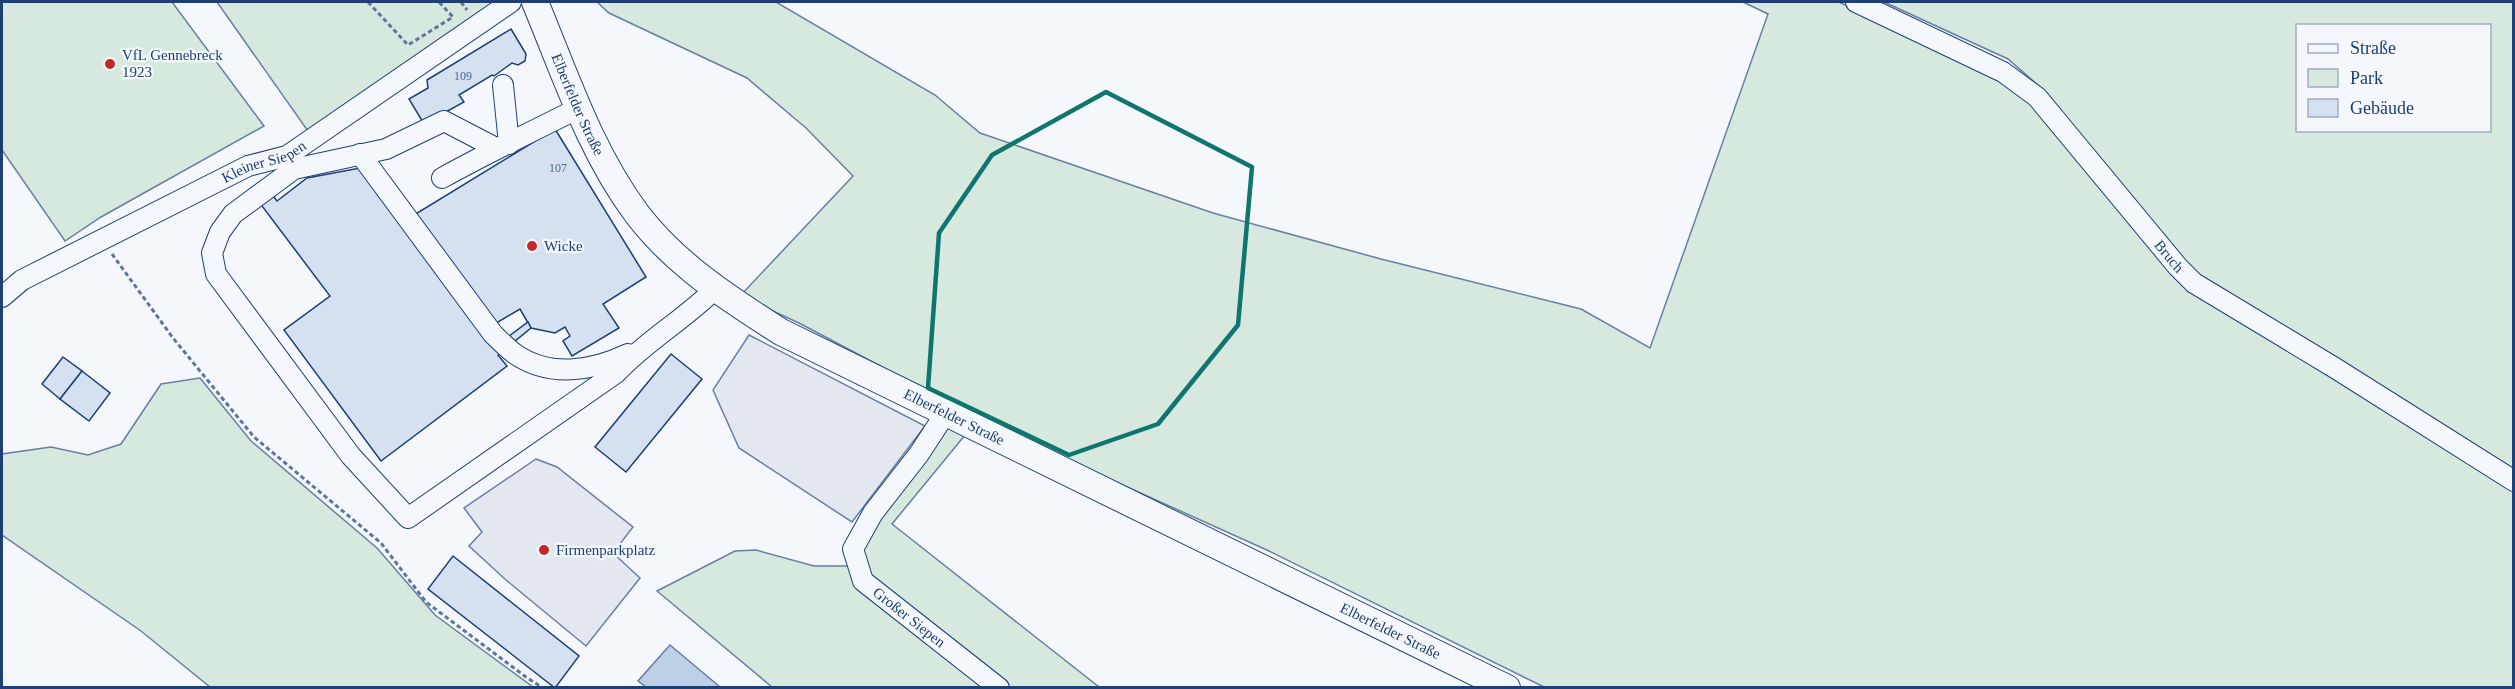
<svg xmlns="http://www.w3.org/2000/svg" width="2515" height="689" viewBox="0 0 2515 689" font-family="Georgia,serif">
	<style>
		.green { fill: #d7e8df; stroke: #687fa3; stroke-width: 1.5; fill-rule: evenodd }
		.parking { fill: #e3e8f0; stroke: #687fa3; stroke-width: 1.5 }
		.water { fill: #bed0e5; stroke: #687fa3; stroke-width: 1.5 }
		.building { fill: #d5e0f0; stroke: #1d3f73; stroke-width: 1.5 }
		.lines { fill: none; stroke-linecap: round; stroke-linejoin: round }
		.minor-casing { stroke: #1d3f73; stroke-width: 22 }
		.major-casing { stroke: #1d3f73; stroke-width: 28 }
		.path { stroke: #5e769c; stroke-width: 3; stroke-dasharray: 4.5 3; stroke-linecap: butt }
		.minor { stroke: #f4f7fb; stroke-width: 20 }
		.major { stroke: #f4f7fb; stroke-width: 26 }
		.marked { fill: none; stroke: #0f766e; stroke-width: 4.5; stroke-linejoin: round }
		.poi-dot { fill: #c62828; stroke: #f4f7fb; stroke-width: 2 }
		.labels { text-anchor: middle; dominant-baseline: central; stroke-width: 4.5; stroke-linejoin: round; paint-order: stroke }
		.number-label { font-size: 12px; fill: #4b6792 }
		.poi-label { font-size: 15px; fill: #1d3f73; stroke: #f4f7fb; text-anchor: start }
		.street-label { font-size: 15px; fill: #1d3f73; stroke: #f4f7fb }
	</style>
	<rect width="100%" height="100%" fill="#f4f7fb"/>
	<g class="green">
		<polygon points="2,2 172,2 264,126 101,217 65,241 2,150"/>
		<polygon points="217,2 500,2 310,134"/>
		<polygon points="597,2 776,2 935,95 980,133 1213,213 1381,259 1581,309 1650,348 1768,14 1743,2 1839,2 2025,94 2180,278 2331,373 2475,468 2513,491 2513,687 1544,687 1269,551 1003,431 799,323 740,296 853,176 806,128 747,78 609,13"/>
		<path d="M1884,2H2513V471L2406,401L2188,268L2047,93L2008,59ZM2298,26H2490V130H2298Z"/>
		<polygon points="200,378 251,441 377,548 435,615 533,687 210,687 141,631 2,535 2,454 51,447 88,455 121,444 161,384"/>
		<polygon points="947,419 970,429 892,524 1099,687 1007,687 870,578 861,548"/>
		<polygon points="756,550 814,566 852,566 993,687 772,687 657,591 735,551"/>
	</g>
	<g class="parking">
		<polygon points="749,335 925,426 852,522 739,448 713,390"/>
		<polygon points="536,459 557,467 633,527 613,553 640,578 586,646 506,580 469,546 482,532 464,508"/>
	</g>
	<polygon class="water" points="670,645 720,687 646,687 638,681"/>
	<g class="building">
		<polygon points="511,29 526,54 525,61 518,65 512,63 494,76 492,75 459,95 464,102 424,124 409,99 428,88 427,80"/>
		<polygon points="555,129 646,277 603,304 619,328 572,356 563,341 570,336 565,327 555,333 531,328 520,309 493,325 414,215"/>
		<polygon points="360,168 493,348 528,322 531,328 498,355 507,366 381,461 284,330 330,296 259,202 271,193 277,201 307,178"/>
		<polygon points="671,354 702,379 626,472 595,447"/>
		<polygon points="63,357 82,371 60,399 42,384"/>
		<polygon points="82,371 110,393 89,421 60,399"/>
		<polygon points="453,556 579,656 555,688 428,589"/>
	</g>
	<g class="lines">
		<defs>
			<g id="minor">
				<path id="s1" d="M1856,2L2003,72L2037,97L2178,267L2194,283L2335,368L2514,481"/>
				<polyline points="503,85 509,144"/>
				<path d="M496,148L444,121L386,149L294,169L233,214L220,232L212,253L216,274L351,456L408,518L616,373C647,340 684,320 716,288"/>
				<path d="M360,154L493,334C500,341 507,348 515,354C550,378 592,371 628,354"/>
				<path d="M442,178C487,153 533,131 579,108"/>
				<path id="s2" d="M2,297L22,280L248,166L287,156L511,2"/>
				<path id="s3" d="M945,414L919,454L873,513L853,549L863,581L999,688"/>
			</g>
			<g id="major">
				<path id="s4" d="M535,2C565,74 590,151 637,214C675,264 729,299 781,332L1507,688"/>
			</g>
		</defs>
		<use href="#minor" class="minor-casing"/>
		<use href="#major" class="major-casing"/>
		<g class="path">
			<polyline points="368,2 408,45 453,17 439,2"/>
			<polyline points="461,2 467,10"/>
			<polyline points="112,254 173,338 254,437 381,543 426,602 526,677 543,688"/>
		</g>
		<use href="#minor" class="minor"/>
		<use href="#major" class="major"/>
	</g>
	<path class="marked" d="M1106,92L1252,167L1238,325L1158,424L1069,455L928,388L939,233L992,155Z"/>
	<g class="poi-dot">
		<circle cx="110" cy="64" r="6"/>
		<circle cx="532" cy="246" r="6"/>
		<circle cx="544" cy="550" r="6"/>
	</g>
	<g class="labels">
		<g class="number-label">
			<text x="463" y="76">109</text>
			<text x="558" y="168">107</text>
		</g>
		<g class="poi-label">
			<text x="122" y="55">VfL Gennebreck<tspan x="122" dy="17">1923</tspan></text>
			<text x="544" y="246">Wicke</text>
			<text x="556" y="550">Firmenparkplatz</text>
		</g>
		<g class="street-label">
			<text stroke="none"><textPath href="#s4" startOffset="111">Elberfelder Straße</textPath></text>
			<text stroke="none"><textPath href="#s2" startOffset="296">Kleiner Siepen</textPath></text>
			<text stroke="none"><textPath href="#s1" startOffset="412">Bruch</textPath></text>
			<text stroke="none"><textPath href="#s4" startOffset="616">Elberfelder Straße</textPath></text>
			<text stroke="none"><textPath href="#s3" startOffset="256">Großer Siepen</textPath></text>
			<text stroke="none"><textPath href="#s4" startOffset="1102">Elberfelder Straße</textPath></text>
		</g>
	</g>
	<rect width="2515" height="689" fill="none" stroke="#1d3f73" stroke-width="6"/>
	<rect x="2296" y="24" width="195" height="108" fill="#f4f7fb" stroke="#9eadc5" stroke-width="1.5"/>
	<rect x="2308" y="44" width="30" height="9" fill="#f4f7fb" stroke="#9eadc5" stroke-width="1.5"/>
	<text x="2350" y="54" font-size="18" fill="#1d3f73">Straße</text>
	<rect x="2308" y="69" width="30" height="18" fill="#d7e8df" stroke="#9eadc5" stroke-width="1.5"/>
	<text x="2350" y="84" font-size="18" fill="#1d3f73">Park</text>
	<rect x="2308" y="99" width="30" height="18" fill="#d5e0f0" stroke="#9eadc5" stroke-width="1.5"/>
	<text x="2350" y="114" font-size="18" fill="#1d3f73">Gebäude</text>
</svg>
